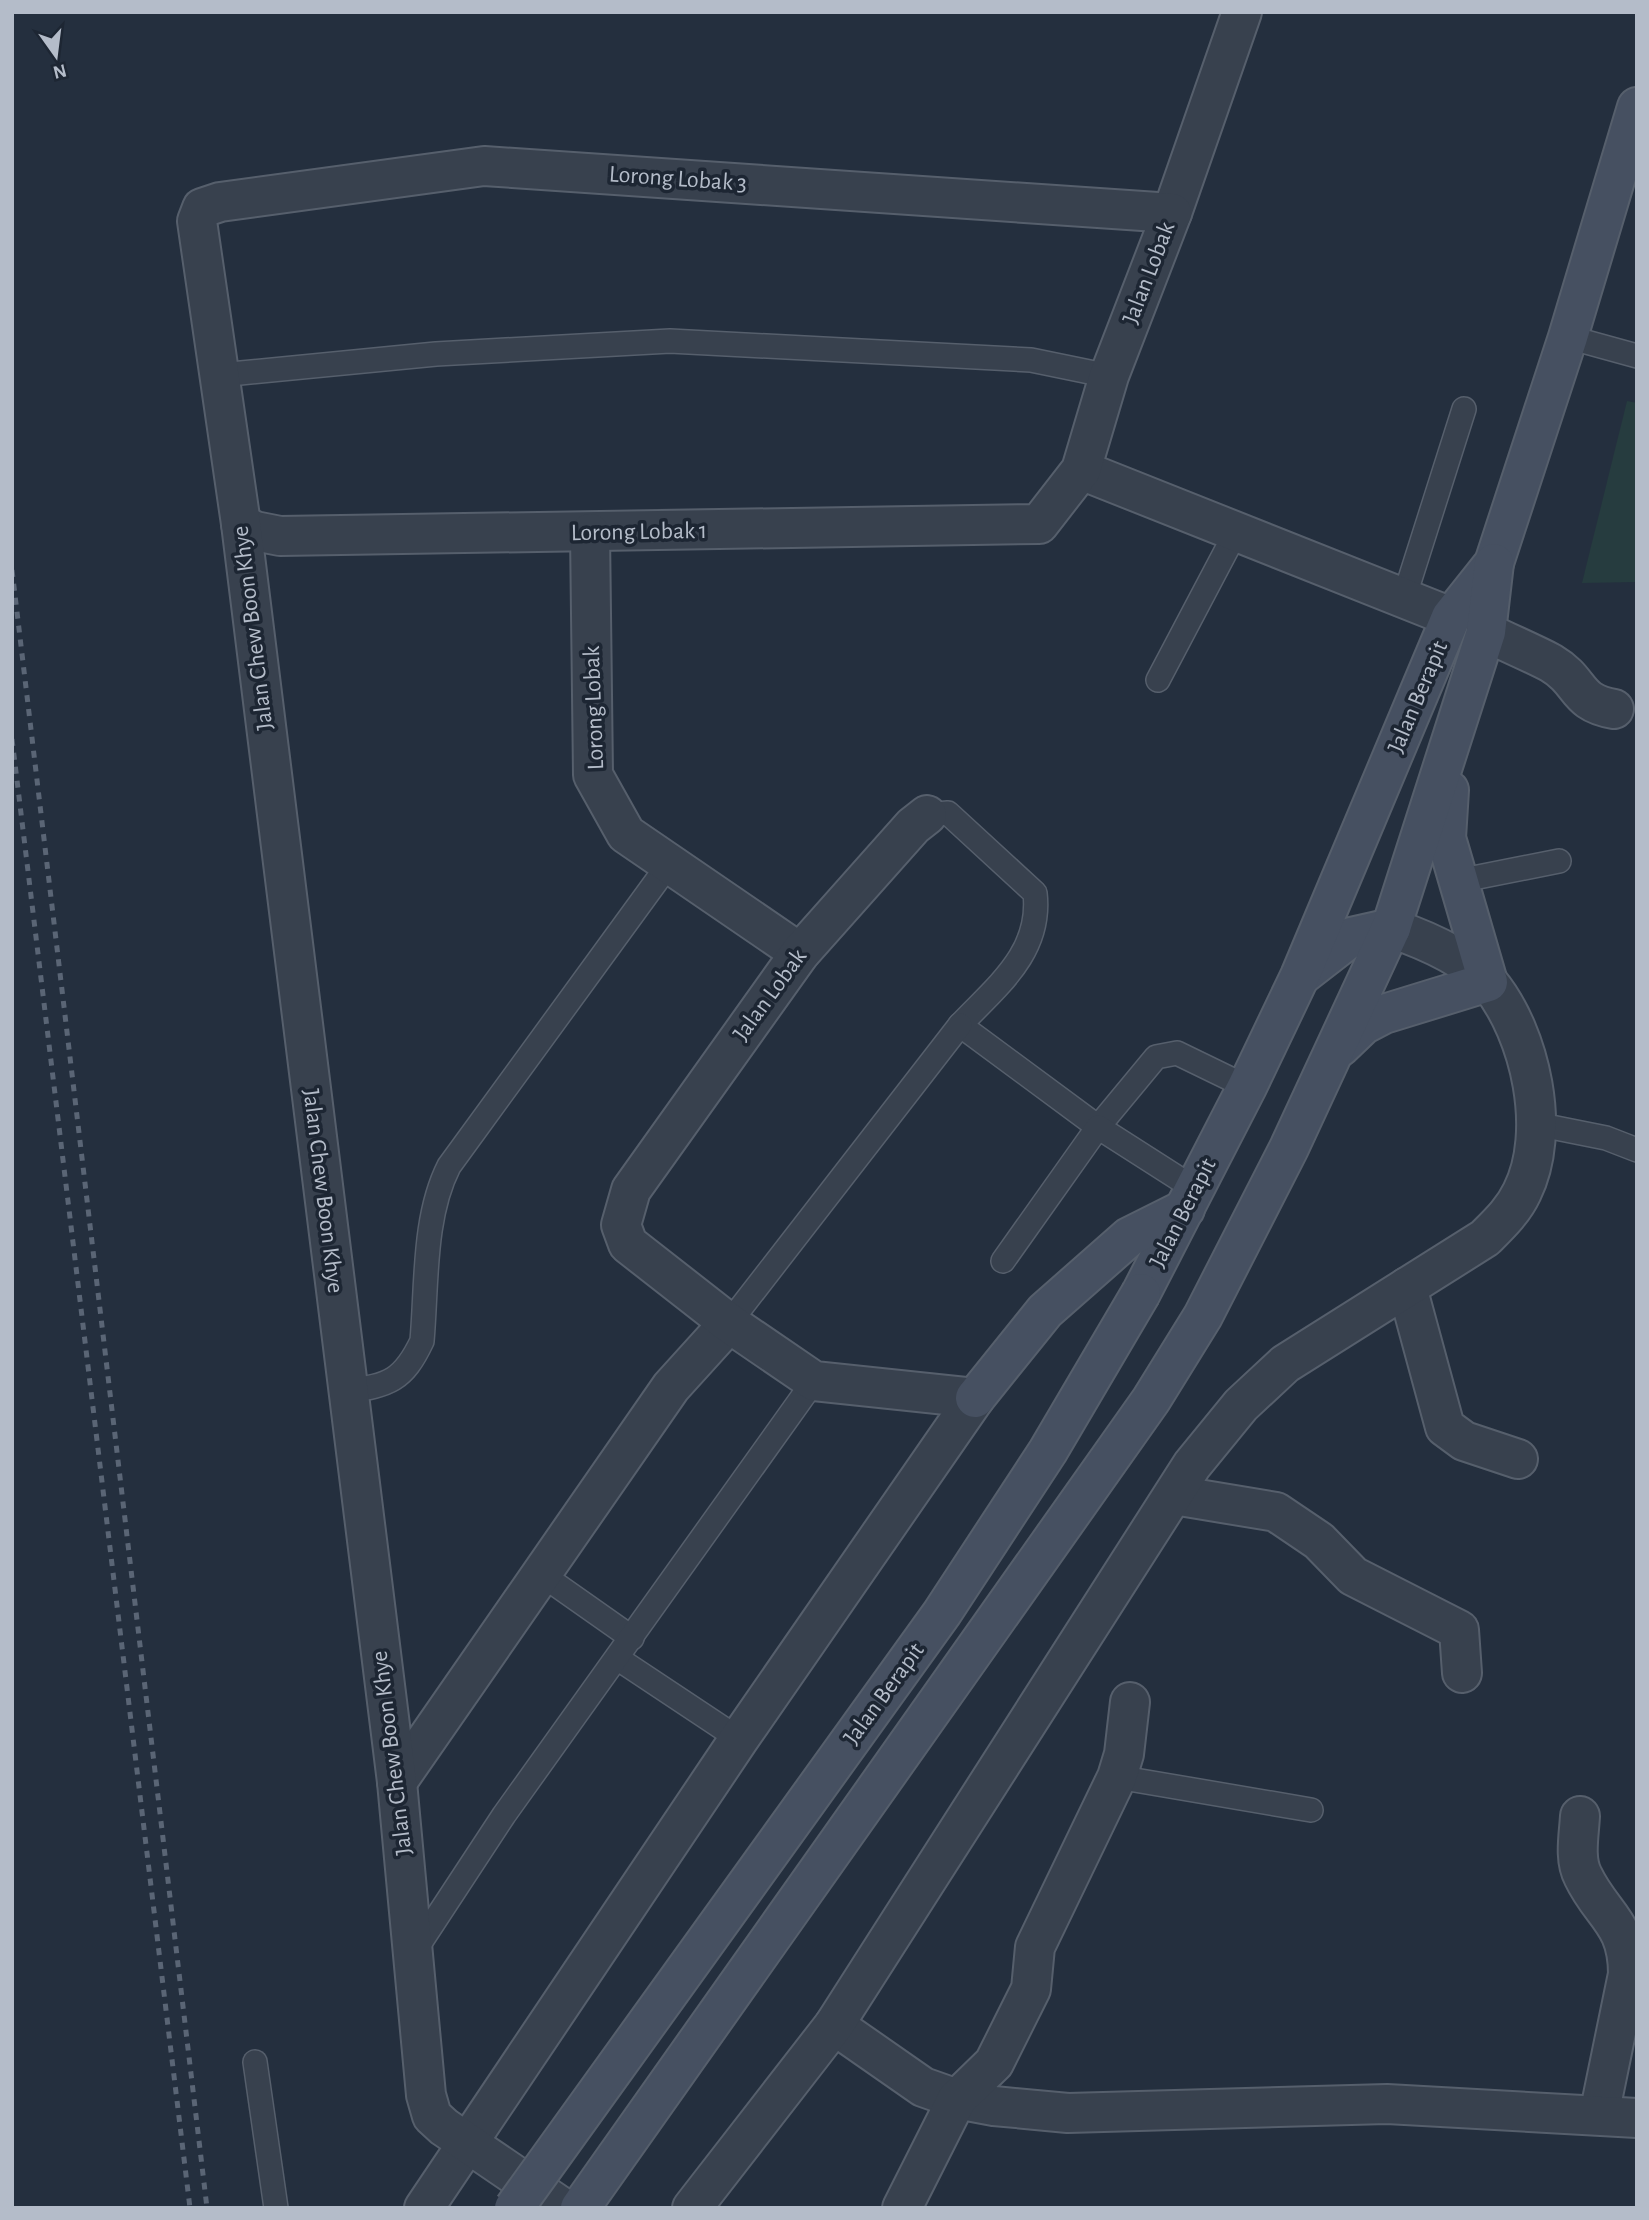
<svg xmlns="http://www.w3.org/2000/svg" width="1649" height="2220" viewBox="0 0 1649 2220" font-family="'Alegreya Sans',sans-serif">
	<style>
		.green { fill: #263c3f }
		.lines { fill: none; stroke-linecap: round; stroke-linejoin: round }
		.lane-casing { stroke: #565f6c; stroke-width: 26 }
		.street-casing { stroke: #565f6c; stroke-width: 42 }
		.secondary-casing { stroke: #565f6c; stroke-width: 42 }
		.lane { stroke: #38414e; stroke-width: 23 }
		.street { stroke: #38414e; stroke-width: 38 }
		.secondary { stroke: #465061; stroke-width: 38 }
		.rail { stroke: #5a6575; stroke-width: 5; stroke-dasharray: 7 7; stroke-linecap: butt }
		.secondary-bridge-casing { stroke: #565f6c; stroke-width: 42; stroke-linecap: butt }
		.secondary-bridge { stroke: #465061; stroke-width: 38 }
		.labels { text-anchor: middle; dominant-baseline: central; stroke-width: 7; stroke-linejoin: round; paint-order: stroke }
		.street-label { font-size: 24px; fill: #b4bcc9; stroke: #1d2633 }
	</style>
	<rect width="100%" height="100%" fill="#242f3e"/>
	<polygon class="green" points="1627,401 1637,403 1637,582 1582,583"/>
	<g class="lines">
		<defs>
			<g id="lane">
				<polyline points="1568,337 1637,356"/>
				<polyline points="220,375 436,354 670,341 1031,360 1109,376"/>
				<polyline points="1404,598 1464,409"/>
				<polyline points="1158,680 1236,532"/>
				<path d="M927,815L948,813L1035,893C1042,952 997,986 960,1025L1098,1127L1156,1057L1177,1053L1247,1087"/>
				<polyline points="1458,881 1559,861"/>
				<polyline points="1536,1124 1606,1138 1637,1150"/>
				<polyline points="1003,1261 1098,1127 1195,1189"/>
				<polyline points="729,1323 960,1025"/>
				<path d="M348,1391C389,1385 403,1381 422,1341C427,1284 423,1217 449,1166L669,864"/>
				<polyline points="541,1574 632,1638"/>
				<polyline points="617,1658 739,1739"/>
				<polyline points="1117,1777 1311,1810"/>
				<polyline points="414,1952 504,1815 814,1381"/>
				<polyline points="255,2062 276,2208"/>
			</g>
			<g id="street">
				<polyline points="1081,470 1451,617"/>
				<polyline points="241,524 255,531 280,536 1039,524 1081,470 1109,376 1172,213 1242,12"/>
				<polyline points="590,533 593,775 626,834 800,953"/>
				<path d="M1486,632C1508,643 1530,652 1551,663C1583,682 1574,702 1614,709"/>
				<polyline points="1407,1287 1445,1427 1464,1441 1518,1459"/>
				<polyline points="1174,1495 1276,1512 1319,1541 1353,1576 1459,1630 1462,1673"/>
				<polyline points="397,1782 671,1387 729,1323"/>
				<path d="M1580,1816C1579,1835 1574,1859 1583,1876C1602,1916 1628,1922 1628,1974L1599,2115"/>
				<polyline points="834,2025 923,2087 957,2099 994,2106 1068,2113 1387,2104 1637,2118"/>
				<polyline points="424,2208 739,1739 975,1398 814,1381 729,1323 628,1244 621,1225 631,1190 800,953 913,826 927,815"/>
				<polyline points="563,2208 444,2127 432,2116 426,2095 397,1782 241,524 197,221 202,208 220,202 484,166 1172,213"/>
				<path d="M692,2208L834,2025L1192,1465L1241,1405L1285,1364L1485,1238C1499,1224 1513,1211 1522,1192C1552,1132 1531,1034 1489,983C1466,957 1423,939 1391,928"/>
				<polyline points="902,2208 957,2099 994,2063 1031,1989 1035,1947 1117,1777 1124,1754 1130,1702"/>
			</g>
			<g id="secondary">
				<polyline points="1302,975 1351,937 1391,928"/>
				<polyline points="1340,1047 1363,1025 1384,1014 1488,982 1446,838 1449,790"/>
				<polyline points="1141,1293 1247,1087 1300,976 1451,617 1494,563 1568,337 1637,107"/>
				<polyline points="975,1398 1045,1311 1129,1237 1185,1209"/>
				<polyline points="580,2208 1151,1400 1203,1316 1289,1148 1391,928 1486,632 1494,563"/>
			</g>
		</defs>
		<use href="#lane" class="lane-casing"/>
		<use href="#street" class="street-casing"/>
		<use href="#secondary" class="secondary-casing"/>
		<use href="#lane" class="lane"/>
		<use href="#street" class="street"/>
		<use href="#secondary" class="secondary"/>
		<g class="rail">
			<polyline points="12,570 207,2208"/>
			<polyline points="12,739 190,2208"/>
		</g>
		<defs>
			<polyline id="secondary-bridge" points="514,2208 942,1613 1048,1451 1141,1293"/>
		</defs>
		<use href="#secondary-bridge" class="secondary-bridge-casing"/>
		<use href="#secondary-bridge" class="secondary-bridge"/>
	</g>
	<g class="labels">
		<g class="street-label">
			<text transform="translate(678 179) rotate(4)">Lorong Lobak 3</text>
			<text transform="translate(1149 273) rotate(-69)">Jalan Lobak</text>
			<text transform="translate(639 532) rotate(-1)">Lorong Lobak 1</text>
			<text transform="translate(253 628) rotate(-97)">Jalan Chew Boon Khye</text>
			<text transform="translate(1418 697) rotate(-67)">Jalan Berapit</text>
			<text transform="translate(594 708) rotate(-92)">Lorong Lobak</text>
			<text transform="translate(770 995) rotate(-54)">Jalan Lobak</text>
			<text transform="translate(323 1191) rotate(83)">Jalan Chew Boon Khye</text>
			<text transform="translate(1183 1213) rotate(-63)">Jalan Berapit</text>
			<text transform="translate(884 1694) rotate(-54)">Jalan Berapit</text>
			<text transform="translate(392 1753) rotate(-97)">Jalan Chew Boon Khye</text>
		</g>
	</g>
	<rect width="1649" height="2220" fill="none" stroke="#b4bcc9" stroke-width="28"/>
	<g transform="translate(56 56) rotate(166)" stroke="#1d2633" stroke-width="5" paint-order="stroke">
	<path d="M0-5L12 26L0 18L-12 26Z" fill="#b4bcc9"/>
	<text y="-10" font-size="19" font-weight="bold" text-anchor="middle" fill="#b4bcc9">N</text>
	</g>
</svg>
